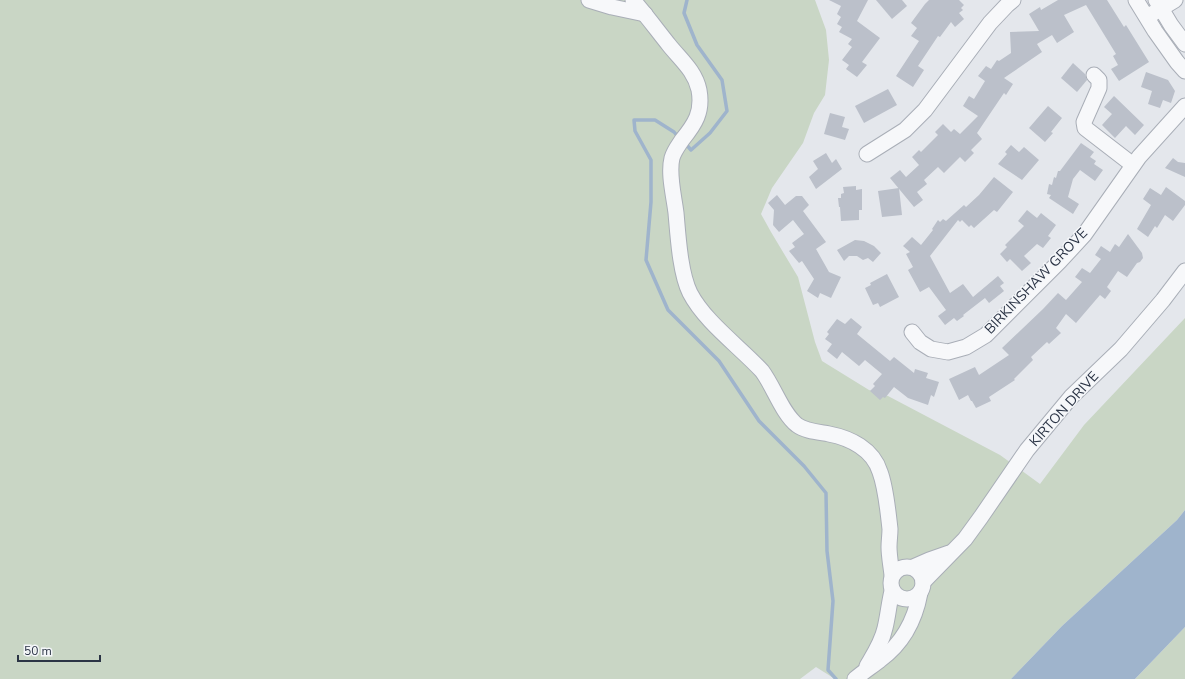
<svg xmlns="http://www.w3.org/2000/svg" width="1185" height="679" viewBox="0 0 1185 679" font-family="'Nunito Sans',sans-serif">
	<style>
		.green { fill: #c9d6c5 }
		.water { fill: #9fb4cc }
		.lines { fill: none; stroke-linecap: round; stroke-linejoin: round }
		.stream { stroke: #9fb4cc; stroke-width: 3.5 }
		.building { fill: #bbc0ca }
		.minor-casing { stroke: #a9aeb7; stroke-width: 17 }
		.minor { stroke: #f7f8fa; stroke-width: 15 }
		.labels { text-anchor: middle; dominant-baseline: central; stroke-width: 3; stroke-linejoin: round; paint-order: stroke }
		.street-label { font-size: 14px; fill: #2b3445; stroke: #f4f6f9 }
	</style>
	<rect width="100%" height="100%" fill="#e4e7ec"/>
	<g class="green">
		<polygon points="0,0 815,0 826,30 829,60 825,95 814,113 803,143 772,188 761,214 771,232 798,277 815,342 822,361 869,390 888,396 1000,455 1040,484 1084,425 1185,318 1185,510 1177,520 1062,626 1011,679 835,679 816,667 800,679 0,679"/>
		<polygon points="1185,627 1185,679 1135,679 1137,677"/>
	</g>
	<polygon class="water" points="1185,510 1185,627 1135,679 1011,679 1062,626 1177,520"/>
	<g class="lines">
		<g class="stream">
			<polyline points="679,138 674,132 655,120 634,120 635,131 651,160 651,202 646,260 668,310 719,361 759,421 804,466 826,493 827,551 833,601 828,670 836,679"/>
			<polyline points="685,143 691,150 710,133 727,111 722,80 697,45 684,13 687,0"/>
		</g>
	</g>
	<g class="building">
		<polygon points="829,0 868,0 857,21 880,38 862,62 867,65 857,77 846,69 849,65 842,60 852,47 848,44 852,39 839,32 842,27 837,24 841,17 837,14 841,6"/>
		<polygon points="876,0 902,0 907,6 892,19"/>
		<polygon points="929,0 959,0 964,5 961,8 963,10 959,13 964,19 955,27 951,22 940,37 938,36 918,66 924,70 913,87 896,76 919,41 911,36 917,28 911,23 925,4"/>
		<polygon points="1058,0 1107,0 1124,27 1126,25 1149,62 1119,81 1111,69 1118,65 1113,56 1116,54 1086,5 1064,15 1074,32 1057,43 1052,35 1037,44 1042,52 1004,78 1013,84 1006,95 1004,93 977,133 982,139 971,150 974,153 965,162 960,157 944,173 938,167 924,180 927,184 917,192 923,200 914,207 890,178 900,170 906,177 919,165 912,157 919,150 921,152 938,135 935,132 943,124 951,132 954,129 960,134 978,116 963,106 969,96 974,99 985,81 978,76 986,66 991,69 997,60 999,61 1011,53 1010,32 1039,31 1029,14 1040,7 1041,10"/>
		<polygon points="1073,63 1085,74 1087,80 1077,92 1061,78"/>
		<polygon points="1146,72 1168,80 1175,91 1171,103 1163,100 1160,108 1148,104 1152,91 1141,87"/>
		<polygon points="888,89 897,105 864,123 855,106"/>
		<polygon points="1114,96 1144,125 1135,135 1126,126 1115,138 1102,125 1112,114 1104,107"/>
		<polygon points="1048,106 1062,118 1051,132 1053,133 1045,142 1029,128"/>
		<polygon points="830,113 845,117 842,127 849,129 845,140 824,134"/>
		<polygon points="1081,143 1094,152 1090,157 1096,161 1094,164 1103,170 1095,181 1080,170 1073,179 1068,197 1079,204 1073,214 1049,198 1051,195 1047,194 1049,184 1052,185 1054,177 1056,178 1058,171 1060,171"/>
		<polygon points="1011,145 1019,152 1024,147 1039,160 1022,180 998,164 1007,154 1005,152"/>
		<polygon points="826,153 832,163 836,159 842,169 816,189 809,177 818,169 813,161"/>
		<polygon points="1173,158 1178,162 1185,163 1185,177 1165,168"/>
		<polygon points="994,177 1013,192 997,212 994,210 974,228 971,225 969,227 962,220 960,222 958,220 930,256 950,293 963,284 973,297 998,276 1004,283 1000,286 1004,291 989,303 985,298 963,315 964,316 957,321 954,318 945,325 938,316 946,310 929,287 920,292 908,270 913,267 906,254 910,252 903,246 912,237 921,245 933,230 932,229 938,220 940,222 943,219 946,221 964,205 966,207 979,195"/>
		<polygon points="856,186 856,190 862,189 862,210 859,210 859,220 841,221 840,207 839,207 838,198 841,198 841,194 844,193 843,187"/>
		<polygon points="1166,187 1185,201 1185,205 1173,221 1165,215 1157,228 1155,226 1148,237 1137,229 1151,205 1143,199 1150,188 1161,195"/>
		<polygon points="899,188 902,215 882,217 878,191"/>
		<polygon points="777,195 785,205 796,196 802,196 809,205 803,211 826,242 816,249 829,272 841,277 831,298 820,293 818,298 807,291 814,279 802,261 799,263 789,251 795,247 792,243 804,234 793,220 779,232 773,225 774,210 768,203"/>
		<polygon points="1027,210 1037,218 1041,213 1056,225 1048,236 1051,238 1043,248 1037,244 1024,256 1031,263 1022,271 1010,259 1007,262 1000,254 1007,247 1005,245 1024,226 1018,221"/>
		<polygon points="1128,234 1142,253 1143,258 1140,262 1137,263 1127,277 1118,271 1107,287 1111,291 1105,299 1100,295 1076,323 1066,314 1056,328 1061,333 1049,344 1047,342 1031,357 1033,360 1014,379 1015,380 989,397 991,401 976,408 972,401 971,401 968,395 959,400 949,379 975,367 979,375 1009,355 1002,348 1043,309 1058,293 1066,300 1082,282 1075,277 1082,268 1090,273 1101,259 1095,255 1101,246 1110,252 1115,244 1119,247"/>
		<polygon points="855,240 864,241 874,246 881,253 873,262 868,258 863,260 857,256 849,256 844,261 837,250"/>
		<polygon points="887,274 899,297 880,307 878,303 873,305 865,288 871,285 870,283"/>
		<polygon points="851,318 862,327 857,334 890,361 894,357 914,373 915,369 928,373 926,378 939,382 934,397 931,395 928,405 908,398 894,387 885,398 883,397 880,400 870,391 875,386 873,384 882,374 865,360 859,366 842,352 837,359 827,351 832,344 825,339 829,334 827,332 837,319 845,324"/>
	</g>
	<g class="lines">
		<defs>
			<g id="minor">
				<polyline points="589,0 612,7 645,14"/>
				<path d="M633,0C646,15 657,30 669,45C681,60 695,71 699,90C703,112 695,124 682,140C678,146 674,151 672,158C668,174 674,196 676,213C678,235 680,273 690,293C705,322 740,347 762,371C774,387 782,413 797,425C805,431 818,432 829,434C850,438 873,449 880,472C886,488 888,512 890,529C890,535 889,541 889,547C889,556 891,566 892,575"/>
				<polyline points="1136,0 1155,31 1177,62 1185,71"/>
				<polyline points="1156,0 1171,25 1185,44"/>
				<polyline points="1152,14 1175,0"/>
				<polyline points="1094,75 1099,80 1099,88 1084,122 1085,128 1133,165"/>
				<polyline points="867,154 905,130 925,110 990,23 1007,5 1013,0"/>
				<polyline points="912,332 920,342 931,349 948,352 966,347 986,335 1060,261 1084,235 1139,157 1185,106"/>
				<circle cx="907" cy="583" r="16"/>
				<polyline points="913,567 929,560 949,553"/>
				<polyline points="923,582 965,539 981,517 1027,450 1071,397 1121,349 1163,300 1185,271"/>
				<path d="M867,666C874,654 882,642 885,628C888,616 889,603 892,591"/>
				<path d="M855,679C863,672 871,667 880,660C902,644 915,620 920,593"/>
			</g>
		</defs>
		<use href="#minor" class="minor-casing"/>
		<use href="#minor" class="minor"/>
	</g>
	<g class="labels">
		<g class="street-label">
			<text transform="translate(1036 281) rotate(-46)">BIRKINSHAW GROVE</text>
			<text transform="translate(1064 409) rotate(-48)">KIRTON DRIVE</text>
		</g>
	</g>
	<path d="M18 655v6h82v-6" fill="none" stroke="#2b3445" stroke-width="2"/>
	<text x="24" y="655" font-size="12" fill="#2b3445" stroke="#f4f6f9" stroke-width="3" paint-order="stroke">50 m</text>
</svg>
